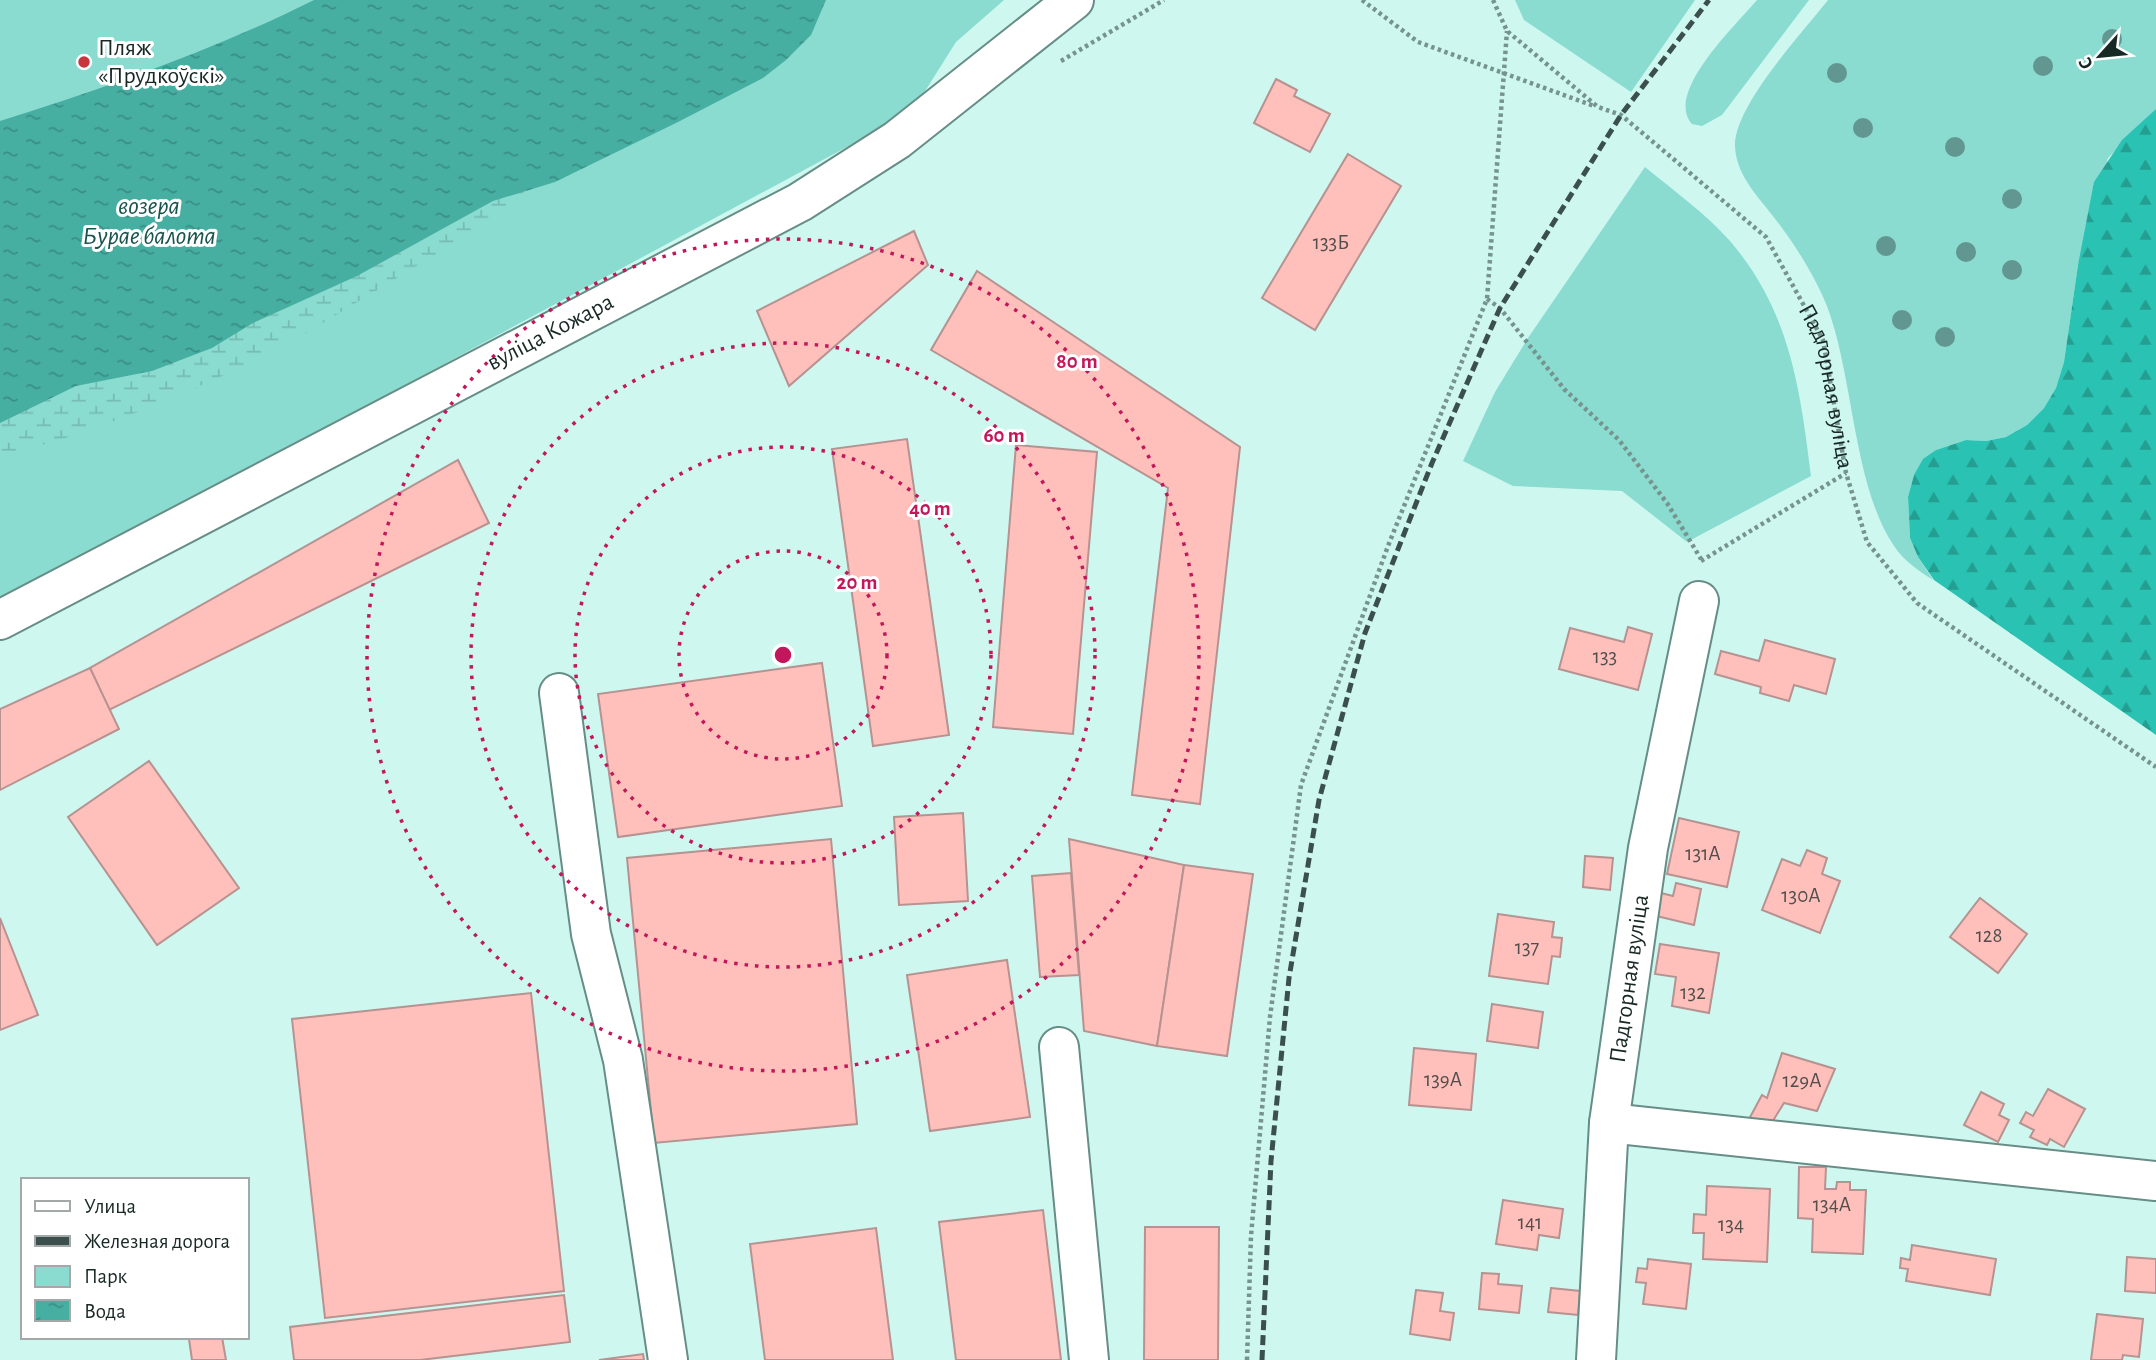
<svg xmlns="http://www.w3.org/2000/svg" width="2156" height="1360" viewBox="0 0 2156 1360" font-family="'Alegreya Sans',sans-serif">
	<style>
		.green { fill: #8adbd0 }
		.forest { fill: url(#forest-firs) }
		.wetland { fill: url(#wetland-marsh) }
		.water { fill: url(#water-ripples) }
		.building { fill: #ffc0bc; stroke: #b69290; stroke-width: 2 }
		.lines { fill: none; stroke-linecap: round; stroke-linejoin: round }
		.minor-casing { stroke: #678d87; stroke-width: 42 }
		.path { stroke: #76938e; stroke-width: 4.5; stroke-dasharray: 3.5 3.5; stroke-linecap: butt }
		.minor { stroke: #fff; stroke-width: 38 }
		.rail { stroke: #3b504c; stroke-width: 5; stroke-dasharray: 10 5; stroke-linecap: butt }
		.tree { fill: #629791 }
		.ring { fill: none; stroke: #c2185b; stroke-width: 3.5; stroke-dasharray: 3.5 7 }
		.poi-dot { fill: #c6363d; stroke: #fff; stroke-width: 2.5 }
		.labels { text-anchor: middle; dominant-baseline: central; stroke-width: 6; stroke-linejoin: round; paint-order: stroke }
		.number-label { font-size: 21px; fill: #524e4b }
		.poi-label { font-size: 24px; fill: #182825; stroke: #fff; text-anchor: start }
		.street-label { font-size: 24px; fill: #182825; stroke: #fff }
		.water-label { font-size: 26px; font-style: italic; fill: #18544d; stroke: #fff }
		.centre { fill: #c2185b; stroke: #fff; stroke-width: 3.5 }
		.ring-label { font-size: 21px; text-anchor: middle; font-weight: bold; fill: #c2185b; stroke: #fff; stroke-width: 6; stroke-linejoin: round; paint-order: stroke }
	</style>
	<defs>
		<pattern id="forest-firs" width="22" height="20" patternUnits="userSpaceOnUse" patternTransform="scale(1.75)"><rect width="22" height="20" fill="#2ac2b3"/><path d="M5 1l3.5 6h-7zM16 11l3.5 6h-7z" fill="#239e91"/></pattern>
		<pattern id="wetland-marsh" width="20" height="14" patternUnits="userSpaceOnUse" patternTransform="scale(1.75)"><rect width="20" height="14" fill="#8adbd0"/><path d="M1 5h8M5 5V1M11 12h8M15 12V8" fill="none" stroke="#76bcb2"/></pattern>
		<pattern id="water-ripples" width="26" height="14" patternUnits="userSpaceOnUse" patternTransform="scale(1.75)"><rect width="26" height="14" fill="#46afa2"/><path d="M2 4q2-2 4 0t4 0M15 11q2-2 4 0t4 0" fill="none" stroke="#398e84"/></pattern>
	</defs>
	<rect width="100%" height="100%" fill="#cef7f0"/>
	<g class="green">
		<polygon points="0,0 1004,0 956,42 915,107 882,128 75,563 0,600"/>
		<polygon points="1515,0 1695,0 1631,92 1524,20"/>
		<path d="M1757,0H1809L1722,115L1702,126L1692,124C1664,93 1736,25 1757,0Z"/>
		<path d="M1828,0H2156V109L2108,158L2078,265L2064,362L2056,388L2044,408L2027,425L2006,437L1986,441L1966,440L1936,450L1914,475L1908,497L1910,538L1918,557L1933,580C1919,571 1904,561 1894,546C1853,485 1854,378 1827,306C1816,279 1799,251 1782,228C1765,203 1736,179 1735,146C1734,106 1803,32 1828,0Z"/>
		<path d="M1645,167C1673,190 1705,213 1730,241C1790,311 1800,388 1811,476L1687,542L1622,491L1513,486L1463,461L1495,392L1528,338Z"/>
	</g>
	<polygon class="forest" points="2156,109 2156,735 1934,580 1918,557 1910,538 1908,497 1914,475 1923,459 1936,450 1966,440 1986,441 2006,437 2027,425 2044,408 2056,388 2064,362 2078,265 2094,182 2122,140"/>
	<path class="wetland" d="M826,0L811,35L763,78L555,182L298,338C248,366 196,388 143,410C95,428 51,446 0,454V385Z"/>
	<path class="water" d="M314,0H826L811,35L786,60L763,78L678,122L555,182L493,201L357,276L253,323L212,348L152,371L76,386L0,423V121C106,88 214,50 314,0Z"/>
	<g class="building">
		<polygon points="1276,79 1297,90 1294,96 1330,114 1310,152 1254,123"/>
		<polygon points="1348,154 1401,186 1315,330 1262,298"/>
		<polygon points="914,231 928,265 789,386 757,311"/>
		<polygon points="977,271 1240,447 1200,804 1132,795 1168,488 931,350"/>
		<polygon points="907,439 949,735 873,746 832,449"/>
		<polygon points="1016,445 1097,452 1073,734 993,727"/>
		<polygon points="458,460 489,523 109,710 90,668"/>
		<polygon points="1628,627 1652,634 1638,690 1559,669 1570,628 1624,642"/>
		<polygon points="1765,640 1835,659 1826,694 1794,685 1789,701 1760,693 1761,687 1715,674 1721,651 1759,661"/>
		<polygon points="822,663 842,806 618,837 598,694"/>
		<polygon points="90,668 119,729 0,790 0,709"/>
		<polygon points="149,761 239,888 157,945 68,817"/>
		<polygon points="963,813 968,901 899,905 894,817"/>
		<polygon points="1679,818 1739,832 1727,887 1667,874"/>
		<polygon points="831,839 857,1124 654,1143 627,858"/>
		<polygon points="1069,839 1184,865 1157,1046 1084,1031"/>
		<polygon points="1807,850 1827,858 1822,874 1840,881 1820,933 1762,910 1782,859 1800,866"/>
		<polygon points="1585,856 1613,858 1610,890 1583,887"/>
		<polygon points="1184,865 1253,874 1227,1056 1157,1046"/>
		<polygon points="1071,873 1079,975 1040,977 1032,876"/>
		<polygon points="1676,883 1701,889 1694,925 1644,913 1649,890 1673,896"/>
		<polygon points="1980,898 2027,934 1998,973 1950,937"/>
		<polygon points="1498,914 1554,922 1552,937 1562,938 1560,957 1552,956 1548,984 1489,976"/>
		<polygon points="0,918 38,1015 0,1030"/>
		<polygon points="1660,944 1719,953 1709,1013 1672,1006 1676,977 1655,974"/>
		<polygon points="1007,960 1030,1117 930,1131 907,975"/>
		<polygon points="531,993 564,1291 325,1318 292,1019"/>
		<polygon points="1492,1004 1543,1012 1538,1048 1487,1041"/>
		<polygon points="1414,1048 1476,1054 1471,1110 1409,1105"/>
		<polygon points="1782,1053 1835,1069 1817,1111 1784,1103 1771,1124 1748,1121 1762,1095 1767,1098"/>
		<polygon points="2048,1089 2085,1109 2064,1147 2050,1139 2047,1145 2030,1137 2034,1130 2020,1123 2026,1112 2033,1116"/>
		<polygon points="1981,1092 2004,1104 1999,1115 2009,1120 1998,1142 1964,1125"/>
		<polygon points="1799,1167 1826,1167 1825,1189 1836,1189 1837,1182 1850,1182 1850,1190 1866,1190 1863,1254 1812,1252 1813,1219 1798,1218"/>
		<polygon points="1707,1186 1770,1189 1767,1262 1703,1259 1704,1233 1693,1233 1694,1214 1706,1215"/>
		<polygon points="1503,1200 1563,1209 1559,1238 1539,1235 1537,1250 1496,1244"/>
		<polygon points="1043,1210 1061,1360 956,1360 939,1222"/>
		<polygon points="1145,1227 1219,1227 1218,1360 1144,1360"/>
		<polygon points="876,1228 893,1360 765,1360 750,1244"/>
		<polygon points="1912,1245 1996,1259 1990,1295 1906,1281 1908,1269 1900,1268 1901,1258 1910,1260"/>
		<polygon points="2127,1257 2156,1259 2156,1293 2125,1291"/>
		<polygon points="1648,1259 1691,1264 1686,1309 1643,1304 1646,1283 1636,1282 1638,1268 1647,1269"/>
		<polygon points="1482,1273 1499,1274 1498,1284 1522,1286 1519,1313 1479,1309"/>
		<polygon points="1551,1288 1580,1291 1578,1315 1548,1312"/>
		<polygon points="1416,1290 1443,1293 1440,1311 1454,1313 1450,1340 1410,1334"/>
		<polygon points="564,1295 570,1342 420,1360 294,1360 290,1327"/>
		<polygon points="2097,1314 2143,1319 2139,1357 2123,1355 2122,1360 2091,1360"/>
		<polygon points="203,1337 222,1337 226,1360 192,1360 189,1339"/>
		<polygon points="643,1354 644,1360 599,1360"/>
	</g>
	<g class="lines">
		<defs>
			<g id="minor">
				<path id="s2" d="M0,620L800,202L897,140L1074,0"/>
				<polyline points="559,693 591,934 623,1060 668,1360"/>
				<polyline points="1059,1047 1089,1360"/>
				<polyline points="1609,1123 2156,1181"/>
				<path id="s3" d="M1596,1360L1609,1123L1648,848L1699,601"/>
			</g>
		</defs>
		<use href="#minor" class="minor-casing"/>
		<g class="path">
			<polyline points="1362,0 1418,42 1594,106"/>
			<path id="s1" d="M1493,0L1507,31L1598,107L1621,115L1766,237L1823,340L1846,473L1867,542L1917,603L2156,767"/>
			<polyline points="1061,61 1164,0"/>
			<polyline points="1487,299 1500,308 1564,389 1619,440 1667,503 1701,559"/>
			<polyline points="1701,561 1846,473"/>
			<polyline points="1247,1360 1251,1236 1270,1017 1301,785 1388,546 1487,299 1507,31"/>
		</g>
		<use href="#minor" class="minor"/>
		<polyline class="rail" points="1262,1360 1271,1161 1289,978 1319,800 1365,633 1432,463 1500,308 1621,115 1709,0"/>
	</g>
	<g class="tree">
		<circle cx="2112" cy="39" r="10"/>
		<circle cx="2043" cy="66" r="10"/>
		<circle cx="1837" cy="73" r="10"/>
		<circle cx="1863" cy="128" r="10"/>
		<circle cx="1955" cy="147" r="10"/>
		<circle cx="2012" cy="199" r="10"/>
		<circle cx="1886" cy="246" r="10"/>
		<circle cx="1966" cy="252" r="10"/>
		<circle cx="2012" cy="270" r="10"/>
		<circle cx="1902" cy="320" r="10"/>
		<circle cx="1945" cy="337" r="10"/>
	</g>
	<g class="ring">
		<circle cx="783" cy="655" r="104"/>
		<circle cx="783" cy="655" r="208"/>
		<circle cx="783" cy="655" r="312"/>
		<circle cx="783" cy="655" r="416"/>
	</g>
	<circle class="poi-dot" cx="84" cy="62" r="7"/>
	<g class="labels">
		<g class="number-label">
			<text x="1331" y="242">133Б</text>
			<text x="1605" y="656">133</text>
			<text x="1703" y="853">131А</text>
			<text x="1801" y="895">130А</text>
			<text x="1989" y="935">128</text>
			<text x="1527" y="947">137</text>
			<text x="1693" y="992">132</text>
			<text x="1443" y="1079">139А</text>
			<text x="1802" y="1080">129А</text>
			<text x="1832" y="1204">134А</text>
			<text x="1530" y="1222">141</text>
			<text x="1731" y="1224">134</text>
		</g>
		<g class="poi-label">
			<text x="98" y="48">Пляж<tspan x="98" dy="28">«Прудкоўскі»</tspan></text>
		</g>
		<g class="street-label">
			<text stroke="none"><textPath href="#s2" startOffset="621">вуліца Кожара</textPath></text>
			<text stroke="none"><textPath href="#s1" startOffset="530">Падгорная вуліца</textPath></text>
			<text stroke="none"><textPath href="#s3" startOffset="383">Падгорная вуліца</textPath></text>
		</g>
		<g class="water-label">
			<text x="149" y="206">возера<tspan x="149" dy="30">Бурае балота</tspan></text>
		</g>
	</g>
	<circle cx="783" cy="655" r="10" class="centre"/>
	<g class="ring-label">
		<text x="1077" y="368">80 m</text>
		<text x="1004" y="442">60 m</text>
		<text x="930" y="515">40 m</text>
		<text x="857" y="589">20 m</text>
	</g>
	<rect x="21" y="1178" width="228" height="161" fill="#ffffff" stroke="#a3a9a8" stroke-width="2"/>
	<rect x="35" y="1201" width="35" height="10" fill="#ffffff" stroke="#a3a9a8" stroke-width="2"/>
	<text x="84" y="1213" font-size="21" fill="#182825">Улица</text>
	<rect x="35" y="1236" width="35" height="10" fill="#3b504c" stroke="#a3a9a8" stroke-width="2"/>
	<text x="84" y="1248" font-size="21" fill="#182825">Железная дорога</text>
	<rect x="35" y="1266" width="35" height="21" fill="#8adbd0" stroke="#a3a9a8" stroke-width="2"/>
	<text x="84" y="1283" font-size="21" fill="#182825">Парк</text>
	<rect x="35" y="1300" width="35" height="21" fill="url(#water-ripples)" stroke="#a3a9a8" stroke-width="2"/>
	<text x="84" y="1318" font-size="21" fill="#182825">Вода</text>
	<g transform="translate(2100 56) rotate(243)" stroke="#ffffff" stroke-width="5" paint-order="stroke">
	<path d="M0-5L12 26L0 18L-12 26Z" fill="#182825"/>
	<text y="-10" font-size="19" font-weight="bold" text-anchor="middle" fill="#182825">С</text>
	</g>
</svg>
